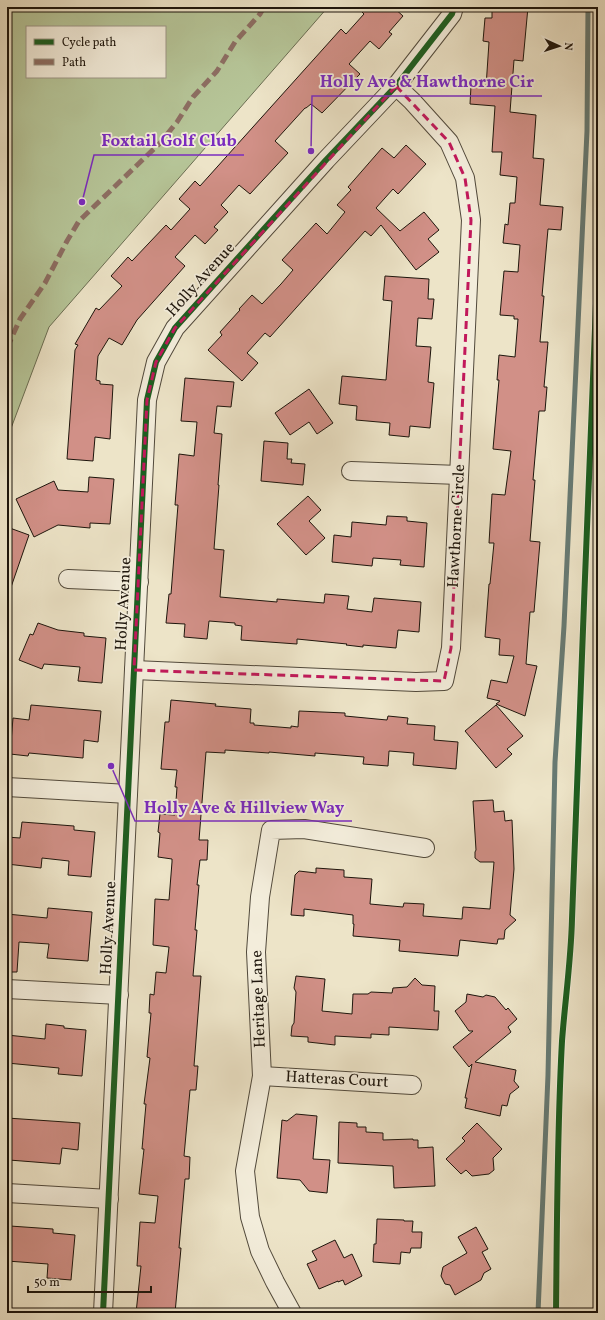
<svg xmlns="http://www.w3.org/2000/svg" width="605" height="1320" viewBox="0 0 605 1320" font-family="Vollkorn,serif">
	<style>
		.green { fill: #b6c598; stroke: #6a6d52; fill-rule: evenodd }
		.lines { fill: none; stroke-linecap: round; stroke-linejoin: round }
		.stream { stroke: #677a73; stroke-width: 5 }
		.building { fill: #d19087; stroke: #1d150c }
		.minor-casing { stroke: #51493b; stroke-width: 20 }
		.minor { stroke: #f3eddb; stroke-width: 18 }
		.quiet { stroke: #8d6e63; stroke-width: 5; stroke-dasharray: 10 5; stroke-linecap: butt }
		.cycleway-casing { stroke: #f3eddb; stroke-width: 8 }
		.cycleway { stroke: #1b5e20; stroke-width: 6 }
		.marked { fill: none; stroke: #c2185b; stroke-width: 3; stroke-dasharray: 8 5; stroke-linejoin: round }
		.labels { text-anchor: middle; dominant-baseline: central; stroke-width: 3.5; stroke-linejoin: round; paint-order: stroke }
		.street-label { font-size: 16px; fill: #1d150c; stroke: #f3eddb }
		.leader { fill: none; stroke: #7b2cbf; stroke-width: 1.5 }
		.callout-dot { fill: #7b2cbf; stroke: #f3eddb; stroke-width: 1.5 }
		.callout-label { font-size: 17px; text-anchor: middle; font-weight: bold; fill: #7b2cbf; stroke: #f3eddb; stroke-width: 3.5; stroke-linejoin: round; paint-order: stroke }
	</style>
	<rect width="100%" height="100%" fill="#ede4c8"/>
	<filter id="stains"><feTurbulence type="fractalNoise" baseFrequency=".005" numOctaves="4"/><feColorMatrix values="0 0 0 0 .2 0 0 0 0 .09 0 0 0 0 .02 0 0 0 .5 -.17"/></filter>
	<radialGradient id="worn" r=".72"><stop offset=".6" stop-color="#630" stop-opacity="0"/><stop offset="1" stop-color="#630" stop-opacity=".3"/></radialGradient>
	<path class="green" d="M7,7H328L49,327L7,439ZM27,27H165V77H27Z"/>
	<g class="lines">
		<polyline class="stream" points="538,1313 548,1075 555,762 564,626 587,131 588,7"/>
	</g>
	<g class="building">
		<polygon points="357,7 393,7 403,16 389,32 392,34 379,49 370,41 349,64 360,74 322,113 311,104 306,108 305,108 275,141 288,153 250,194 239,185 221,205 228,212 214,227 218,230 205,244 195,235 175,257 185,266 137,320 122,345 109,338 98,356 96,380 100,381 100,384 113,385 110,439 95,437 93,461 67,459 75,350 78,345 75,344 96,308 99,310 122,286 111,276 128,257 132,261 166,225 171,230 190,209 179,199 195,181 200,186 341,29 346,34 364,14"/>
		<polygon points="492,7 528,7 523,61 514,60 510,112 536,115 533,158 544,159 540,205 563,207 561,230 548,229 542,296 544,296 540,342 548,342 544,387 547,387 545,411 539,411 533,480 535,480 530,541 540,542 534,612 530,612 526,664 537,666 525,716 496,704 500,701 487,698 491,680 507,683 514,656 499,655 500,639 485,637 489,584 490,584 494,543 489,543 492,494 505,495 511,451 493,449 499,380 497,380 499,355 515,357 518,319 514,319 514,316 500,315 504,271 518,272 520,245 503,243 505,224 508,225 510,203 515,203 517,177 500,175 502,152 492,152 495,106 470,104 471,86 486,87 489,42 483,41 485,18 492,18"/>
		<polygon points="406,145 426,164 398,194 393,189 376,208 400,231 424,212 439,230 428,239 439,252 416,270 381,225 371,236 365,231 270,337 265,333 247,353 258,363 242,381 208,350 222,335 220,332 240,310 239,309 252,295 262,304 281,284 293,270 282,260 316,223 327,234 345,212 337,205 351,190 348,187 382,148 394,158"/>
		<polygon points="385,276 429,279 428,299 434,299 432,319 418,318 416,346 431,347 428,382 434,383 430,428 410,426 409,437 389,435 390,423 356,420 357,406 339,404 342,376 386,380 392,301 383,300"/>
		<polygon points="185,378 234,382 231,407 217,406 214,433 222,434 218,485 219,485 214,549 224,550 220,597 277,602 277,599 324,603 325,594 349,596 347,609 372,612 374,598 421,602 419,632 398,630 396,648 363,645 363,647 346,645 347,644 297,639 297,644 241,640 242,626 235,625 235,623 209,621 207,639 184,637 185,624 166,623 169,594 171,594 178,505 175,505 179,454 194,456 197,422 181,421"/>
		<polygon points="309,389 333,423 317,434 309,422 290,435 275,413"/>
		<polygon points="264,441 288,443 287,459 292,459 291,463 305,464 303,485 261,481"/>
		<polygon points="89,477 114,479 110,524 90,523 90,528 58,525 34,537 16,499 54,481 58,490 88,492"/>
		<polygon points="308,496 321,510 309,521 325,538 306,555 277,524"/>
		<polygon points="387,516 407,517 407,521 427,523 424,567 400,565 401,560 373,558 372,566 332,562 334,535 351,537 352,522 386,525"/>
		<polygon points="7,527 29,535 9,593 7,593"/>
		<polygon points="38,623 58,630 84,633 84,636 106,638 102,683 78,681 80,667 44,664 42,669 19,660 30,634 33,635"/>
		<polygon points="171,700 216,704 215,706 251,709 250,723 254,723 254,725 291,728 291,726 298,727 299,711 345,713 345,716 387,720 388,716 408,718 407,724 435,726 434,740 458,742 456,769 413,765 414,753 389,751 388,766 363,764 364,757 315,753 315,756 269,752 269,753 225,750 225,753 206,752 199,840 208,840 207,860 200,860 197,885 199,885 195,930 197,930 193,976 201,976 194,1066 198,1066 196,1090 190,1090 184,1156 190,1157 189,1179 185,1179 179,1248 181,1248 175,1313 136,1313 141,1266 137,1266 140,1222 155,1223 158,1196 139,1194 144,1149 142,1149 146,1104 144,1104 150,1058 147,1057 151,1013 149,1013 150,994 154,995 156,972 166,973 169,947 153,945 155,899 169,900 172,862 172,859 158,857 160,833 158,832 160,814 175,815 177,787 175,787 177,770 161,769 165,722 169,722"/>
		<polygon points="31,705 101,711 98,742 84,740 83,758 29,753 28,756 10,754 13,718 29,720"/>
		<polygon points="496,705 523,736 507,749 512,754 496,768 465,731"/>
		<polygon points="493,800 494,812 504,811 505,821 512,820 514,869 510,915 516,920 505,930 504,939 498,939 497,944 460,940 458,956 399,951 400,940 353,936 354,924 353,924 353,915 304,909 304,916 291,915 295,875 299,871 316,873 316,868 344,870 344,877 372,879 370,904 403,907 404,903 424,904 423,916 462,919 463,907 490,909 494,862 480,862 475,858 475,852 476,850 473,801"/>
		<polygon points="22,822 74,826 74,830 95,832 91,877 68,875 69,861 42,858 41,868 7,864 7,837 20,838"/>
		<polygon points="48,908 92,912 88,961 47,958 49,944 19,942 17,972 7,972 7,914 47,918"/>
		<polygon points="296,976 325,979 322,1011 352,1014 353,994 368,994 371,992 392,993 393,988 407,987 415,978 422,985 435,986 434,1011 439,1011 438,1030 389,1027 389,1035 371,1034 371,1038 335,1036 335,1045 308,1042 308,1037 291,1036 292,1026 294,1023 296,992 294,988"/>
		<polygon points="467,994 483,997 486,995 495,997 506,1010 508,1008 517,1019 508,1027 511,1032 475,1062 516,1070 514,1081 519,1087 510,1094 507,1106 502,1105 500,1116 465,1108 467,1098 465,1098 472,1064 469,1067 453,1047 473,1031 469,1031 455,1011 466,1002"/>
		<polygon points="46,1024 64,1026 64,1028 86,1030 82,1076 58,1074 59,1068 7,1063 7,1035 45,1039"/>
		<polygon points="296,1114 317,1116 313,1159 330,1160 327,1193 309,1191 300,1180 277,1178 282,1120 287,1121"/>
		<polygon points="7,1118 80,1123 78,1150 62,1148 60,1164 9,1160 10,1147 7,1146"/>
		<polygon points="339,1122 357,1123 357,1127 366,1127 366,1132 383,1133 383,1140 413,1139 413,1140 418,1140 418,1148 433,1147 435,1186 394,1188 393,1166 338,1163"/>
		<polygon points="477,1123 502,1149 493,1158 494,1170 489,1174 472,1176 466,1170 461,1174 446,1159 465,1141 462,1138"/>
		<polygon points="377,1219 404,1220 404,1221 413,1221 412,1232 422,1232 421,1248 411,1248 410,1253 401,1252 400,1264 373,1262 374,1244 376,1244"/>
		<polygon points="10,1226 53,1229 53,1233 75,1235 71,1280 47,1278 48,1264 7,1261 7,1231 9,1231"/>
		<polygon points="476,1227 488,1249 482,1252 491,1269 484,1273 481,1280 455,1295 450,1285 445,1284 441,1276 443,1267 467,1253 458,1237"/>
		<polygon points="335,1240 344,1258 352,1254 362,1276 345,1285 343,1280 338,1282 338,1281 319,1289 307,1264 317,1260 312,1251"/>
	</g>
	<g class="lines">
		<defs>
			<g id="minor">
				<polyline points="351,471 459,475"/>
				<polyline points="68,579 139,582"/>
				<polyline points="134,670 416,682 444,681 451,648 471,220 465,178 449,142 412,101 396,86"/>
				<polyline points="7,787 128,794"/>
				<polyline points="7,989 119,995"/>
				<polyline points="262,1076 412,1085"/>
				<polyline points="7,1193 109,1199"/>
				<polyline points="103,1313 147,400 156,362 175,328 326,160 396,86 452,14 454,7"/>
				<polyline points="292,1313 275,1282 260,1251 250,1217 245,1171 262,1076 256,952 260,897 271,830 304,829 425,848"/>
			</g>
		</defs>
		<use href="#minor" class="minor-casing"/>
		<use href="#minor" class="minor"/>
		<polyline class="quiet" points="7,348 20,319 45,283 67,241 79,221 160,143 177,122 193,97 217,71 235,42 260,14 264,7"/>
		<defs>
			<g id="cycleway">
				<polyline points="103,1313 147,400 156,362 175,328 326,160 396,86 452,14 454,7"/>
				<path d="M556,1313C557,1223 557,1132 562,1041C565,1001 571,960 572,919C581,697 588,476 598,254"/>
			</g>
		</defs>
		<use href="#cycleway" class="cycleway-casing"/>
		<use href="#cycleway" class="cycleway"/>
	</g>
	<path class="marked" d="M396,86L449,142L465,178L471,220L451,648L444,681L134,670L147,400L156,362L175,328Z"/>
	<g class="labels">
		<g class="street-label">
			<text transform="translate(201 280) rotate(-48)">Holly Avenue</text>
			<text transform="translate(457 526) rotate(-87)">Hawthorne Circle</text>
			<text transform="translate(124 604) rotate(-87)">Holly Avenue</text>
			<text transform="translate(109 928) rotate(-87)">Holly Avenue</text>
			<text transform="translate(259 999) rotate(-92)">Heritage Lane</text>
			<text transform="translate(337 1080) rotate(3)">Hatteras Court</text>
		</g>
	</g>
	<path class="leader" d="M311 151L312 96H542M82 202L94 155H244M111 766L135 821H352"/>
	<g class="callout-dot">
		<circle cx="311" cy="151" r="4"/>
		<circle cx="82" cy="202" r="4"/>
		<circle cx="111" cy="766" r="4"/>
	</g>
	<g class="callout-label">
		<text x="427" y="87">Holly Ave &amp; Hawthorne Cir</text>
		<text x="169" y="146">Foxtail Golf Club</text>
		<text x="244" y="813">Holly Ave &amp; Hillview Way</text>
	</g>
	<rect width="605" height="1320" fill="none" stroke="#ede4c8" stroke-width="24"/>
	<rect x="8" y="8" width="589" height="1304" fill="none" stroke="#1d150c" stroke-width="2"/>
	<rect x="12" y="12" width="581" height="1296" fill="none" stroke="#1d150c"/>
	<rect x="26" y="26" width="140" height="52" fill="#f3eddb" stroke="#9d9788"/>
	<rect x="34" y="39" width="20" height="6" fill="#1b5e20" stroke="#9d9788"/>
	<text x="62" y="46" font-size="12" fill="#1d150c">Cycle path</text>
	<rect x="34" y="59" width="20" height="6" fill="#8d6e63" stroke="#9d9788"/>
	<text x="62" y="66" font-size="12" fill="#1d150c">Path</text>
	<g transform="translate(559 46) rotate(93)" stroke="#f3eddb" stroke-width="3" paint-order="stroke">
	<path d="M0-3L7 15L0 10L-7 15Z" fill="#1d150c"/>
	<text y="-6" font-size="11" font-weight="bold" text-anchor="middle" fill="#1d150c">N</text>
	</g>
	<path d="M28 1286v6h123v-6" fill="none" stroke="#1d150c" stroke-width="2"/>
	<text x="34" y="1286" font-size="12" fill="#1d150c" stroke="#f3eddb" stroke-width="3" paint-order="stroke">50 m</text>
	<rect width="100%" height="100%" filter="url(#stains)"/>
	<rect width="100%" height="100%" fill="url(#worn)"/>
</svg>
